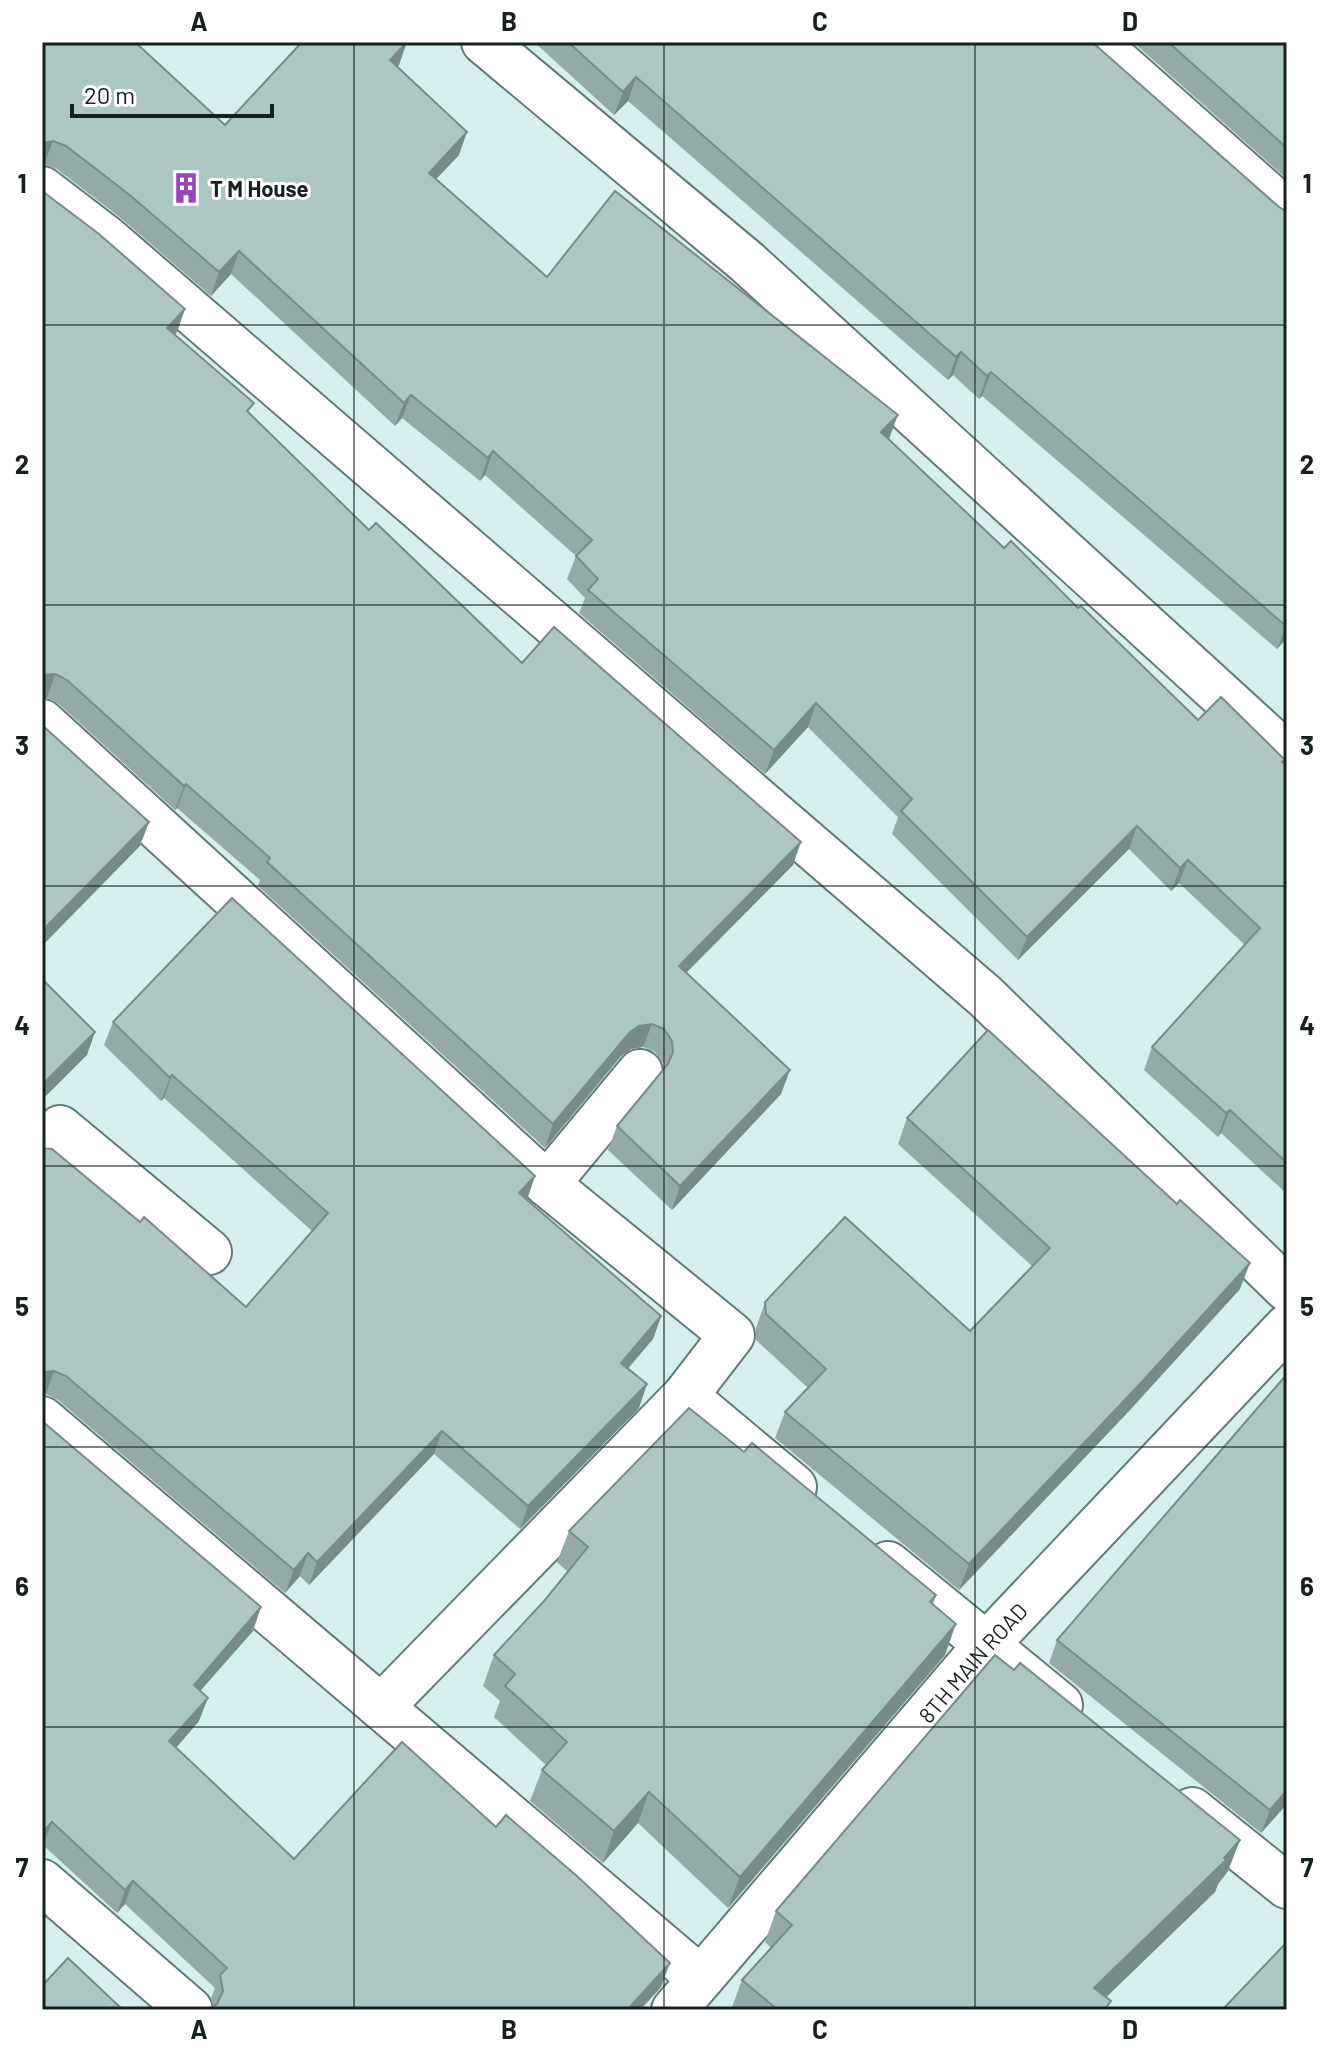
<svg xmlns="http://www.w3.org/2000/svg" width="1329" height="2052" viewBox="0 0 1329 2052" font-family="Barlow,sans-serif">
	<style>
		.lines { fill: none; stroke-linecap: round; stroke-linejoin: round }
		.minor-casing { stroke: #627a78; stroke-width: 48 }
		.minor { stroke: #fff; stroke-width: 44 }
		.wall { fill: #94aaa9 }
		.shaded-wall { fill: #788b89 }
		.building { fill: #acc6c4; stroke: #788b89; stroke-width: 2 }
		.grid { fill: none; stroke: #16201f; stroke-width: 2; stroke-opacity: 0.55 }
		.labels { text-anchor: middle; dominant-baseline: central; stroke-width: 6; stroke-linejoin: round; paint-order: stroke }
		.poi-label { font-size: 22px; font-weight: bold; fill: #16201f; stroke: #fff; text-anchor: start }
		.street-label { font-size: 22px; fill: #16201f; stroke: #fff }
		.neatline { fill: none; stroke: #16201f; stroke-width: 3 }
		.grid-label { font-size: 26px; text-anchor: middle; font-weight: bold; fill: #16201f }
	</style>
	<rect width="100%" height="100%" fill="#d4efed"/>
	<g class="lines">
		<defs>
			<g id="minor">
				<polyline points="484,42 747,262 1287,755"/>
				<polyline points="1095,42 1287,212"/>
				<polyline points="42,189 106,238 985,996 1287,1289"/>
				<polyline points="42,722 547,1184 732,1335 685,1396 381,1707"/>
				<polyline points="42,1148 60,1128 209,1252"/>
				<polyline points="547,1184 640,1072"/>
				<polyline points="685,1396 794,1487"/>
				<polyline points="42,1419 700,1978"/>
				<polyline points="888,1564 1060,1705"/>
				<polyline points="1192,1810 1287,1886"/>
				<polyline points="42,1882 190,2010"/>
				<path id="s1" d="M674,2010L986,1645L1287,1327"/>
			</g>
		</defs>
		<use href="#minor" class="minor-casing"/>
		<use href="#minor" class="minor"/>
	</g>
	<g class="wall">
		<polygon points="42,42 225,125 399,65 397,67 459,155 436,179 547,277 889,439 1004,548 1078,608 1198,720 1285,760 1284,763 1287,767 1287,1194 1221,1133 1218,1137 1144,1070 1152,1047 1245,945 1179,883 1171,891 1129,849 1018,960 892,834 898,817 808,727 765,774 579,613 585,598 567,579 576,556 485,475 480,481 402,418 395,426 231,274 211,296 122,219 57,169 44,164"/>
		<polygon points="534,42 1092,42 1279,207 1287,212 1287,638 1277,649 982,396 979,399 953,375 948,380 628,101 614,115"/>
		<polygon points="1133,42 1287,42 1287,179"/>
		<polygon points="42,191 177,332 174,335 250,413 369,530 522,663 793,865 686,973 781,1094 672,1210 608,1150 617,1126 664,1069 664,1064 655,1052 643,1047 631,1049 621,1056 545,1148 258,886 260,880 177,808 175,810 59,704 47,698 42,698"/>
		<polygon points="113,1022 527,1200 661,1316 653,1339 628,1369 639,1408 520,1529 434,1454 309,1585 300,1576 285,1593 58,1400 46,1394 42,1148 140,1222 246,1307 312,1231 164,1098 161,1101 104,1045"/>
		<polygon points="907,1118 1240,1289 1129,1411 959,1590 775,1438 785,1412 808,1388 756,1340 756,1328 765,1302 970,1331 1032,1266 898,1144"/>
		<polygon points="1287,1374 1287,1806 1286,1805 1261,1833 1049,1663 1057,1640"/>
		<polygon points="42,1421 253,1631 200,1691 199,1721 176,1748 294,1859 661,1987 640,2010 207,2010 213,2006 211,1998 215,1988 125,1904 117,1913 43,1845 42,1847"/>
		<polygon points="744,1452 936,1595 933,1605 945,1655 728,1908 638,1823 603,1863 530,1801 542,1770 546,1765 494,1717 500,1701 483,1686 494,1655 545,1600 568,1572 557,1562 569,1531"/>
		<polygon points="1228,1871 1218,1884 1215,1892 1106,1997 1107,2010 731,2010 742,1980 771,1948 765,1942 776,1911"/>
	</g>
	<g class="shaded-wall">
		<polygon points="407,42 399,65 381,84 390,60"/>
		<polygon points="636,77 628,101 614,115 623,92"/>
		<polygon points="467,132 459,155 420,196 429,173"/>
		<polygon points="53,141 44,164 42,165 42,143"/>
		<polygon points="239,251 231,274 211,296 219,272"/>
		<polygon points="185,309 177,332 158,352 167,328"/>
		<polygon points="961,352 953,375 948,380 956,357"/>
		<polygon points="991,372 982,396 979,399 987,376"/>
		<polygon points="411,395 402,418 395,426 404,403"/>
		<polygon points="898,415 889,439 873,455 881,432"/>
		<polygon points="493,451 485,475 480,481 488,458"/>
		<polygon points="1287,625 1287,638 1277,649 1286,626"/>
		<polygon points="55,674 47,698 42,698 42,675"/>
		<polygon points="816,703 808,727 765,774 774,750"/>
		<polygon points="186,784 177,808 175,810 184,786"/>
		<polygon points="149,822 140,846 42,946 42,931"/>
		<polygon points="1137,826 1129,849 1018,960 1027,937"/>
		<polygon points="801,842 793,865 670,989 679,966"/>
		<polygon points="1188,860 1179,883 1171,891 1180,868"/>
		<polygon points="652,1024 643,1047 631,1049 621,1056 545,1148 553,1124 630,1032 639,1026"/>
		<polygon points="95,1032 87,1055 42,1100 42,1085"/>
		<polygon points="790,1070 781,1094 672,1210 680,1186"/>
		<polygon points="172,1075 164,1098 161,1101 170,1078"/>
		<polygon points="1230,1110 1221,1133 1218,1137 1226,1113"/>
		<polygon points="535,1176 527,1200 519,1193"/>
		<polygon points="1250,1263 1240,1289 1129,1411 959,1590 969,1564"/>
		<polygon points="661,1316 653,1339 612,1386 621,1363"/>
		<polygon points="54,1371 46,1394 42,1395 42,1372"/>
		<polygon points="647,1384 639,1408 520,1529 528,1506"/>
		<polygon points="442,1431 434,1454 309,1585 317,1562"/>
		<polygon points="308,1553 300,1576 285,1593 294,1570"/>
		<polygon points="261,1607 253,1631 185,1708 194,1685"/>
		<polygon points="956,1624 945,1655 728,1908 740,1877"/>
		<polygon points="208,1698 199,1721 161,1765 169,1741"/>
		<polygon points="1287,1790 1287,1801 1286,1805 1261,1833 1270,1810"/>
		<polygon points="649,1792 638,1823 603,1863 614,1831"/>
		<polygon points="52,1822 43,1845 42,1847 42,1833"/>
		<polygon points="1240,1840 1228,1871 1218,1884 1215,1892 1093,2010 1094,1988 1224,1858"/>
		<polygon points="133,1881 125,1904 117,1913 125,1890"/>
		<polygon points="670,1963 661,1987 640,2010 627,2010"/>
	</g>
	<g class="building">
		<polygon points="42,42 135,42 225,125 302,42 407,42 390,60 467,132 429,173 547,277 615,191 898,415 881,432 1004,548 1011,541 1078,608 1081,606 1198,720 1221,697 1285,760 1282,762 1287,767 1287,1163 1230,1110 1226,1113 1152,1047 1260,928 1188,860 1180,868 1137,826 1027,937 901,811 912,799 816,703 774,750 588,590 598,579 576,556 592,540 493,451 488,458 411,395 404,403 239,251 219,272 131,196 66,146 53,141 42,143"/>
		<polygon points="568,42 1092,42 1279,207 1287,212 1287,625 1286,626 991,372 987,376 961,352 956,357 636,77 623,92"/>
		<polygon points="1168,42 1287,42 1287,148"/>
		<polygon points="42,191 99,234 185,309 167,328 254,403 247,411 369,530 376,523 522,663 554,627 801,842 679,966 790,1070 680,1186 617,1126 668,1064 673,1052 672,1041 664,1029 652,1024 639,1026 630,1032 553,1124 267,862 270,858 186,784 184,786 67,680 55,674 42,675"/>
		<polygon points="42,725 149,822 42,931"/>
		<polygon points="232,898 535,1176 519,1193 661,1316 621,1363 647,1384 528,1506 442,1431 317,1562 308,1553 294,1570 66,1376 54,1371 42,1372 42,1148 52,1149 140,1222 144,1217 246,1307 328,1213 172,1075 170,1078 113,1022"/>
		<polygon points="42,979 95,1032 42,1085"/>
		<polygon points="988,1030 1177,1204 1180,1200 1250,1263 1139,1385 969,1564 785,1412 826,1369 766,1314 765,1302 845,1217 970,1331 1050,1248 907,1118"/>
		<polygon points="1287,1374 1287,1790 1270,1810 1057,1640"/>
		<polygon points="689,1408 744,1452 752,1443 936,1595 930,1602 956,1624 740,1877 649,1792 614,1831 542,1770 567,1742 505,1686 515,1674 494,1655 545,1600 588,1547 569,1531"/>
		<polygon points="42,1421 261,1607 194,1685 208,1698 169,1741 294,1859 402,1742 496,1827 506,1815 578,1877 670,1963 627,2010 207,2010 217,2004 223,1991 220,1975 227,1968 133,1881 125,1890 52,1822 42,1833"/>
		<polygon points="995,1655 1014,1670 1020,1663 1240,1840 1224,1858 1226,1860 1094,1988 1111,2001 1104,2010 778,2010 742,1980 792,1925 776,1911"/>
		<polygon points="1287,1942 1287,2010 1222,2010"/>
		<polygon points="68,1958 123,2010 42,2010 42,1986"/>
	</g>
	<path class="grid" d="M354,42V2010M664,42V2010M975,42V2010M42,325H1287M42,605H1287M42,886H1287M42,1166H1287M42,1447H1287M42,1727H1287"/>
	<defs>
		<symbol id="building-bare" viewBox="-9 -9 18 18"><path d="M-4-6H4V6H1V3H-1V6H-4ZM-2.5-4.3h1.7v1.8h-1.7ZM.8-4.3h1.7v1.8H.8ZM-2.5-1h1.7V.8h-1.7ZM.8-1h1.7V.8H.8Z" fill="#9348ba" stroke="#fff" stroke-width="2.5" paint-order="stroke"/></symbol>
	</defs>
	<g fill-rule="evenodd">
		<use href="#building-bare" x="164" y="166" width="44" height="44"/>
	</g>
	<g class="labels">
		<g class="poi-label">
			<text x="210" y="188">T M House</text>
		</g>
		<g class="street-label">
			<text stroke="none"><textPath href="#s1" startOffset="458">8TH MAIN ROAD</textPath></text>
		</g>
	</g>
	<rect width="1329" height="2052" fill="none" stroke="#ffffff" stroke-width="88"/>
	<path d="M72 104v12h200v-12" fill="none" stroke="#16201f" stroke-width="4"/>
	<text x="84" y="104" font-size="24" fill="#16201f" stroke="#ffffff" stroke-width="6" paint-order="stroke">20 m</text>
	<rect x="44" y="44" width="1241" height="1964" class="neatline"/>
	<g class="grid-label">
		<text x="199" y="31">A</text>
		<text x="509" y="31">B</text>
		<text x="820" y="31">C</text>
		<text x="1130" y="31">D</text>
		<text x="22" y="193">1</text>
		<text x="1307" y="193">1</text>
		<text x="22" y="474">2</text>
		<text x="1307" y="474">2</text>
		<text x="22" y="755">3</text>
		<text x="1307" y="755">3</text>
		<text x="22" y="1035">4</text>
		<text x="1307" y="1035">4</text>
		<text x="22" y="1316">5</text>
		<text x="1307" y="1316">5</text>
		<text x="22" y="1596">6</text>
		<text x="1307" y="1596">6</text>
		<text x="22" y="1877">7</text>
		<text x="1307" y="1877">7</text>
		<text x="199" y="2039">A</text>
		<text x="509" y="2039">B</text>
		<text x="820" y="2039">C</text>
		<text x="1130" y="2039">D</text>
	</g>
</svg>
